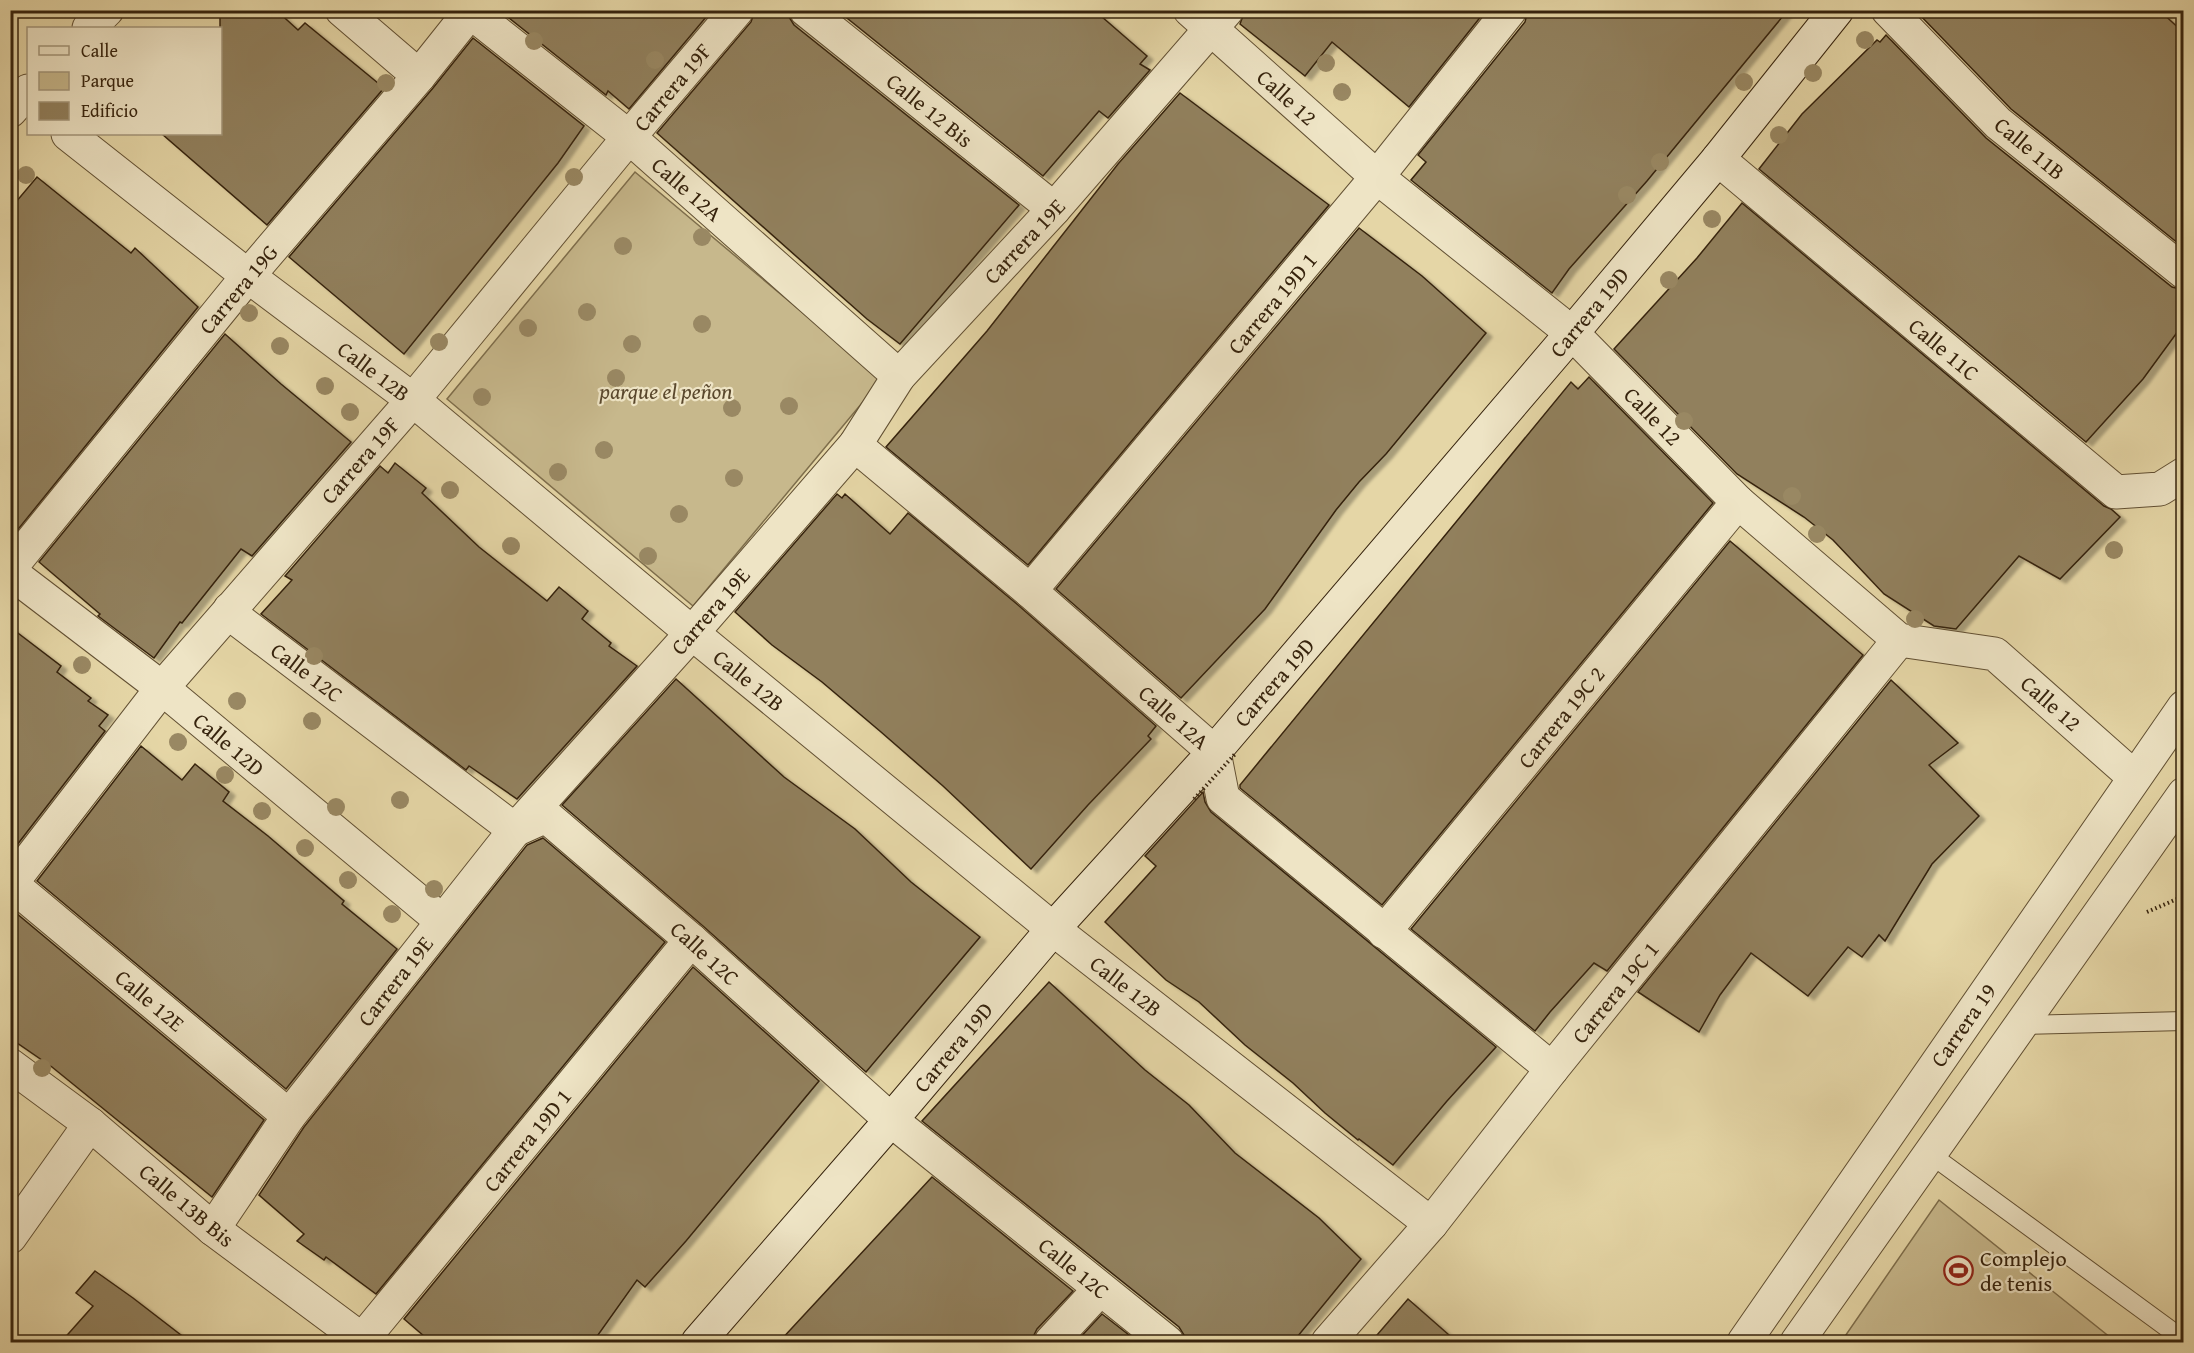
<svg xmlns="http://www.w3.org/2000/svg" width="2194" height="1353" viewBox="0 0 2194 1353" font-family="'Gentium Book Plus',serif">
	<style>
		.green { fill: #c7b88c; stroke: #7e6e4c; stroke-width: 1.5 }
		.building { fill: #91805d; stroke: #36230d; stroke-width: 1.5; filter: url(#shadow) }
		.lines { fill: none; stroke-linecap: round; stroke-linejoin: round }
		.lane-casing { stroke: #625033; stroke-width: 20 }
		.street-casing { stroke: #625033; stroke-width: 35 }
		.secondary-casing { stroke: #36230d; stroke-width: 35 }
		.path { stroke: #36230d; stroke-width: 4; stroke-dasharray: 1.5 3; stroke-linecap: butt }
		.lane { stroke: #eee4c5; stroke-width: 18 }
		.street { stroke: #eee4c5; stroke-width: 33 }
		.secondary { stroke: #eee4c5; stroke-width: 33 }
		.path-bridge { stroke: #36230d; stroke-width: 4; stroke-dasharray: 1.5 3; stroke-linecap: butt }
		.tree { fill: #998863 }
		.labels { text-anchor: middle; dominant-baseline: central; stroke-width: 4.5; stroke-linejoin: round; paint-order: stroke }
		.street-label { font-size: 22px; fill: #36230d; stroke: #eee4c5 }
		.park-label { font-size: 22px; font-style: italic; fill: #5a482d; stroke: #eee4c5 }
		.poi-label { font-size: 22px; fill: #36230d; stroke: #eee4c5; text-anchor: start }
	</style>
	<defs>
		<filter id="shadow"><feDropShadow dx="6" dy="4" stdDeviation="1.5" flood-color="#0004"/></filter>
	</defs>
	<rect width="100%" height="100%" fill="#e5d6a6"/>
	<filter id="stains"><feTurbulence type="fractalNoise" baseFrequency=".00333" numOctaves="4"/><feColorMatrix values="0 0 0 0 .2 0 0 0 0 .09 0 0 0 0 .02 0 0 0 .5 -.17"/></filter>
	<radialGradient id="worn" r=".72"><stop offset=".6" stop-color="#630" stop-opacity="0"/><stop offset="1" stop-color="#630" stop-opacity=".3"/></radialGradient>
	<g class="green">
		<polygon points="635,172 882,379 693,606 447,399"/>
		<polygon points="1939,1200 2116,1342 1841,1342"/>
	</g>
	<g class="building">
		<polygon points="220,10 276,10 298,30 305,23 384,88 267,225 162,134 220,134"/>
		<polygon points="499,10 712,10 629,109 608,91 606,95"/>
		<polygon points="755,10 788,10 789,17 794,25 1019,205 900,344 867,319 657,133 751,22"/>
		<polygon points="837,10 1094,10 1147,56 1140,64 1150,70 1108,118 1099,111 1043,176"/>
		<polygon points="1245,10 1486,10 1409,107 1332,42 1305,76 1240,24"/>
		<polygon points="1528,10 1788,10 1647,181 1569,269 1552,293 1411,180 1426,162 1418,155 1525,22"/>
		<polygon points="1915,10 2159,10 2184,33 2184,248 2011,109"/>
		<polygon points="1886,35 1986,138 2172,287 2184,290 2184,323 2143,379 2086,442 1759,169 1802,114 1877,40 1880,42"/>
		<polygon points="473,38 584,126 558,163 404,354 289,257 433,88"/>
		<polygon points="1180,93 1329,205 1028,565 886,447 987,331 1118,164"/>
		<polygon points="37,177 131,253 135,248 198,307 11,538 10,209"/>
		<polygon points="1742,203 2104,506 2111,509 2120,517 2060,579 2019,556 1956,629 1934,626 1884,594 1833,540 1804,517 1737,474 1614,349 1697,258"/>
		<polygon points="1359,228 1422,276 1486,333 1386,454 1359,482 1336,510 1265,609 1181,698 1056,589"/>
		<polygon points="225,334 281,384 351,442 252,556 241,549 182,623 180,622 154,658 98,616 100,614 39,562"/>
		<polygon points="1589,377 1713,503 1382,905 1240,788 1240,785 1571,382 1578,389"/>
		<polygon points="395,463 426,488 422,493 479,547 547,601 559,587 588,611 582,619 611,643 609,646 637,666 517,799 469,766 466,770 261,614 292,580 285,576 380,466 388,473"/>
		<polygon points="837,494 842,498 845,494 890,534 908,513 1018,605 1156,726 1148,736 1151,739 1088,805 1031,869 943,786 881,732 822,682 772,645 735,612"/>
		<polygon points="1730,541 1863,655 1607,971 1594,963 1550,1012 1535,1031 1411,929"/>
		<polygon points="10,627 61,666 57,672 91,698 88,701 108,715 99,726 105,731 10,854"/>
		<polygon points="676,679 784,777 855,829 911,882 980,937 866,1072 703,926 562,805"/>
		<polygon points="1891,680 1958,743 1929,765 1979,816 1932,864 1885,941 1879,935 1862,957 1848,947 1808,996 1751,953 1720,995 1699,1032 1638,992"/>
		<polygon points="141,746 182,780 195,764 229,792 223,801 268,836 344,901 342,904 397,949 286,1089 37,881"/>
		<polygon points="1203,792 1205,802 1211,812 1496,1047 1447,1101 1393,1165 1359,1139 1358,1140 1325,1113 1293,1083 1245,1045 1199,1002 1166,980 1105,922 1156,866 1145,856"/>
		<polygon points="543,838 665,942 376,1294 326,1257 324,1260 297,1241 304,1234 259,1195 304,1127 527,845"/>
		<polygon points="10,908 264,1120 212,1197 52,1067 10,1038"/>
		<polygon points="693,967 819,1081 686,1241 645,1287 637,1280 593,1342 431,1342 404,1319"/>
		<polygon points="1049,982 1145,1070 1189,1105 1235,1153 1319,1218 1361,1259 1293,1342 1185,1342 1184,1335 1179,1327 922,1121"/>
		<polygon points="932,1177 1073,1291 1037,1329 1033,1337 1033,1342 779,1342"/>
		<polygon points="95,1271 133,1298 190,1342 61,1342 93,1306 76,1293"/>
		<polygon points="1408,1299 1457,1342 1371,1342"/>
		<polygon points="1102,1314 1138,1342 1076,1342"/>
	</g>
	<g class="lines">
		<defs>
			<g id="lane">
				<polyline points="2021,1025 2184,1021"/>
				<polyline points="1930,1154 2184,1340"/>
			</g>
			<g id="street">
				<polyline points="342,10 419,76"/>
				<polyline points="468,10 629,137 899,376"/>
				<polyline points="806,10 1054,209"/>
				<polyline points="1190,10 1377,177 1572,333 1738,502 1899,640 1995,654 2134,777"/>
				<polyline points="1888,10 1998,123 2184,272"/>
				<polyline points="89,28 107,10"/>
				<polyline points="10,111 28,91"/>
				<polyline points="68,134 248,276 413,400 692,633 1053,929 1431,1224"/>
				<polyline points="1718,159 2116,492 2160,489 2184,474"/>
				<polyline points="855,445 1030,591 1214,752 1223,798 1552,1069"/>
				<polyline points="10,568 248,276 419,76 470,12"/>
				<polyline points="10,572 162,688 442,921"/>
				<polyline points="1030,591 1377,177 1510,10"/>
				<polyline points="230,609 237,619 515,830 546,816 691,940 891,1120 1167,1342"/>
				<polyline points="10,883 289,1116"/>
				<polyline points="10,885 162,688 413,400 629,137 737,10"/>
				<polyline points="1384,932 1738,502"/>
				<polyline points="10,1065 90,1124 213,1229 365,1342"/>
				<polyline points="213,1229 289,1116 515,830 692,633 855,445 899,376 1054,209 1227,10"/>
				<polyline points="10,1237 90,1124"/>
				<polyline points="362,1340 691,940"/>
				<polyline points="1051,1342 1100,1289"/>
				<polyline points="1328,1342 1431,1224 1552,1069 1899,640"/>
				<polyline points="1744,1342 2184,707"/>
				<polyline points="1797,1342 2184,794"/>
			</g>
			<polyline id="secondary" points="698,1342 891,1120 1053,929 1214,752 1572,333 1718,159 1837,10"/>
		</defs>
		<use href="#lane" class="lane-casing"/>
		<use href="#street" class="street-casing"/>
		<use href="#secondary" class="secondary-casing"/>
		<polyline class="path" points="2147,912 2184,896"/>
		<use href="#lane" class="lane"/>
		<use href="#street" class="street"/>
		<use href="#secondary" class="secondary"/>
		<polyline class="path-bridge" points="1194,799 1236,753"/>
	</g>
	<g class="tree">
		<circle cx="1865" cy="40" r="9"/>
		<circle cx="534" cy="41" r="9"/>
		<circle cx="655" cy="60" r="9"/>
		<circle cx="1326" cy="63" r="9"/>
		<circle cx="1813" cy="73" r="9"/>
		<circle cx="1744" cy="82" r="9"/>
		<circle cx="386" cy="83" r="9"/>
		<circle cx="1342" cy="92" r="9"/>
		<circle cx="1779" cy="135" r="9"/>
		<circle cx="1660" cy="162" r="9"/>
		<circle cx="26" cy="175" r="9"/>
		<circle cx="574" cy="177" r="9"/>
		<circle cx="1627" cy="195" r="9"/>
		<circle cx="1712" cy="219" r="9"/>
		<circle cx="702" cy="237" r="9"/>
		<circle cx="623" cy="246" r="9"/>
		<circle cx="1669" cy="280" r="9"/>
		<circle cx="587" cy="312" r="9"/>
		<circle cx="249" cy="313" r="9"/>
		<circle cx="702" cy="324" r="9"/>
		<circle cx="528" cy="328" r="9"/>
		<circle cx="439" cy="342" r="9"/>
		<circle cx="632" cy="344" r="9"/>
		<circle cx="280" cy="346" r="9"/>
		<circle cx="616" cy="378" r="9"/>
		<circle cx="325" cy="386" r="9"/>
		<circle cx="482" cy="397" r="9"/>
		<circle cx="789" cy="406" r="9"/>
		<circle cx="732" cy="408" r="9"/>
		<circle cx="350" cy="412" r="9"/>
		<circle cx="1684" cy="421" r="9"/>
		<circle cx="604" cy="450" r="9"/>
		<circle cx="558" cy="472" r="9"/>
		<circle cx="734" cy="478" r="9"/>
		<circle cx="450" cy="490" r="9"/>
		<circle cx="1792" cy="496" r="9"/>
		<circle cx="679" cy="514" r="9"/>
		<circle cx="1817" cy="534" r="9"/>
		<circle cx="511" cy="546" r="9"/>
		<circle cx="2114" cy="550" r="9"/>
		<circle cx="648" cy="556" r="9"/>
		<circle cx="1915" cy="619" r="9"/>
		<circle cx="314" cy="656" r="9"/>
		<circle cx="82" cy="665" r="9"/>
		<circle cx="237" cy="701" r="9"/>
		<circle cx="312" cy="721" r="9"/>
		<circle cx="178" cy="742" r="9"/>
		<circle cx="225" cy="775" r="9"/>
		<circle cx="400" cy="800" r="9"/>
		<circle cx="336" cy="807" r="9"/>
		<circle cx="262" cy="811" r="9"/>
		<circle cx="305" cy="848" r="9"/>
		<circle cx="348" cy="880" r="9"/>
		<circle cx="434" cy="889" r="9"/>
		<circle cx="392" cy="914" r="9"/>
		<circle cx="42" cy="1068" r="9"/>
	</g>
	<defs>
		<symbol id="stadium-ring" viewBox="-11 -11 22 22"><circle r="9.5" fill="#eee4c5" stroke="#8f2418" stroke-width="1.5"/><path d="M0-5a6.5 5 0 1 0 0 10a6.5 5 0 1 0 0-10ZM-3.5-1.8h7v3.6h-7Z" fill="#8f2418"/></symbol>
	</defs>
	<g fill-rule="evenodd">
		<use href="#stadium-ring" x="1942" y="1254" width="33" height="33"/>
	</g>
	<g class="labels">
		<g class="street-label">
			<text transform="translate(672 87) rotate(-50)">Carrera 19F</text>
			<text transform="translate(1287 97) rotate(42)">Calle 12</text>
			<text transform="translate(930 110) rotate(39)">Calle 12 Bis</text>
			<text transform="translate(2030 148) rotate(40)">Calle 11B</text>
			<text transform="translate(687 189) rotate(41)">Calle 12A</text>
			<text transform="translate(1024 241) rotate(-47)">Carrera 19E</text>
			<text transform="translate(238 289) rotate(-50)">Carrera 19G</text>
			<text transform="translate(1272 303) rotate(-50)">Carrera 19D 1</text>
			<text transform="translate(1589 312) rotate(-50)">Carrera 19D</text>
			<text transform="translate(1944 349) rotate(40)">Calle 11C</text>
			<text transform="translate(374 371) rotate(37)">Calle 12B</text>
			<text transform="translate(1653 416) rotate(46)">Calle 12</text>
			<text transform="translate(360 460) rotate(-49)">Carrera 19F</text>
			<text transform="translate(710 611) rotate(-49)">Carrera 19E</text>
			<text transform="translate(307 672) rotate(37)">Calle 12C</text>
			<text transform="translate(749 680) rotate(39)">Calle 12B</text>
			<text transform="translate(1274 682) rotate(-49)">Carrera 19D</text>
			<text transform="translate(2051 703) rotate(41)">Calle 12</text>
			<text transform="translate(1174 717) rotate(41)">Calle 12A</text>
			<text transform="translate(1561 717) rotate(-51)">Carrera 19C 2</text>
			<text transform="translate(229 744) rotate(40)">Calle 12D</text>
			<text transform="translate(705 953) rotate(42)">Calle 12C</text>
			<text transform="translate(395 981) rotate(-52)">Carrera 19E</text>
			<text transform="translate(1126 986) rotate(38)">Calle 12B</text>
			<text transform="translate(1615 992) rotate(-51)">Carrera 19C 1</text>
			<text transform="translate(150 1000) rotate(40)">Calle 12E</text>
			<text transform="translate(1963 1025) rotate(-55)">Carrera 19</text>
			<text transform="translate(953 1047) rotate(-50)">Carrera 19D</text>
			<text transform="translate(527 1140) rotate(-51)">Carrera 19D 1</text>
			<text transform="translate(187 1205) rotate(40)">Calle 13B Bis</text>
			<text transform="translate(1074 1268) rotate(39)">Calle 12C</text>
		</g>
		<g class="park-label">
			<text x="666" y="391">parque el peñon</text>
		</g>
		<g class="poi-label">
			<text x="1980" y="1258">Complejo<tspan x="1980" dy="25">de tenis</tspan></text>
		</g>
	</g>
	<rect width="2194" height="1353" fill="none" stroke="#e5d6a6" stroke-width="36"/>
	<rect x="12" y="12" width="2170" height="1329" fill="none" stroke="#36230d" stroke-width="3"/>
	<rect x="18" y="18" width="2158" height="1317" fill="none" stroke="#36230d" stroke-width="1.5"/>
	<rect x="27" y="27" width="195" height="108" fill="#eee4c5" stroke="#a4977b" stroke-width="1.5"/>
	<rect x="39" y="46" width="30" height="9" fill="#eee4c5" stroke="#a4977b" stroke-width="1.5"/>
	<text x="81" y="57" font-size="18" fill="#36230d">Calle</text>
	<rect x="39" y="72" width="30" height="18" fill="#c7b88c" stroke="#a4977b" stroke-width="1.5"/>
	<text x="81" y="87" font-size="18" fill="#36230d">Parque</text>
	<rect x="39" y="102" width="30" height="18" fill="#91805d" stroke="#a4977b" stroke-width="1.5"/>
	<text x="81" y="117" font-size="18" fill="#36230d">Edificio</text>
	<rect width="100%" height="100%" filter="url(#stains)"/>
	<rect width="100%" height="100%" fill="url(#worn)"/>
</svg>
